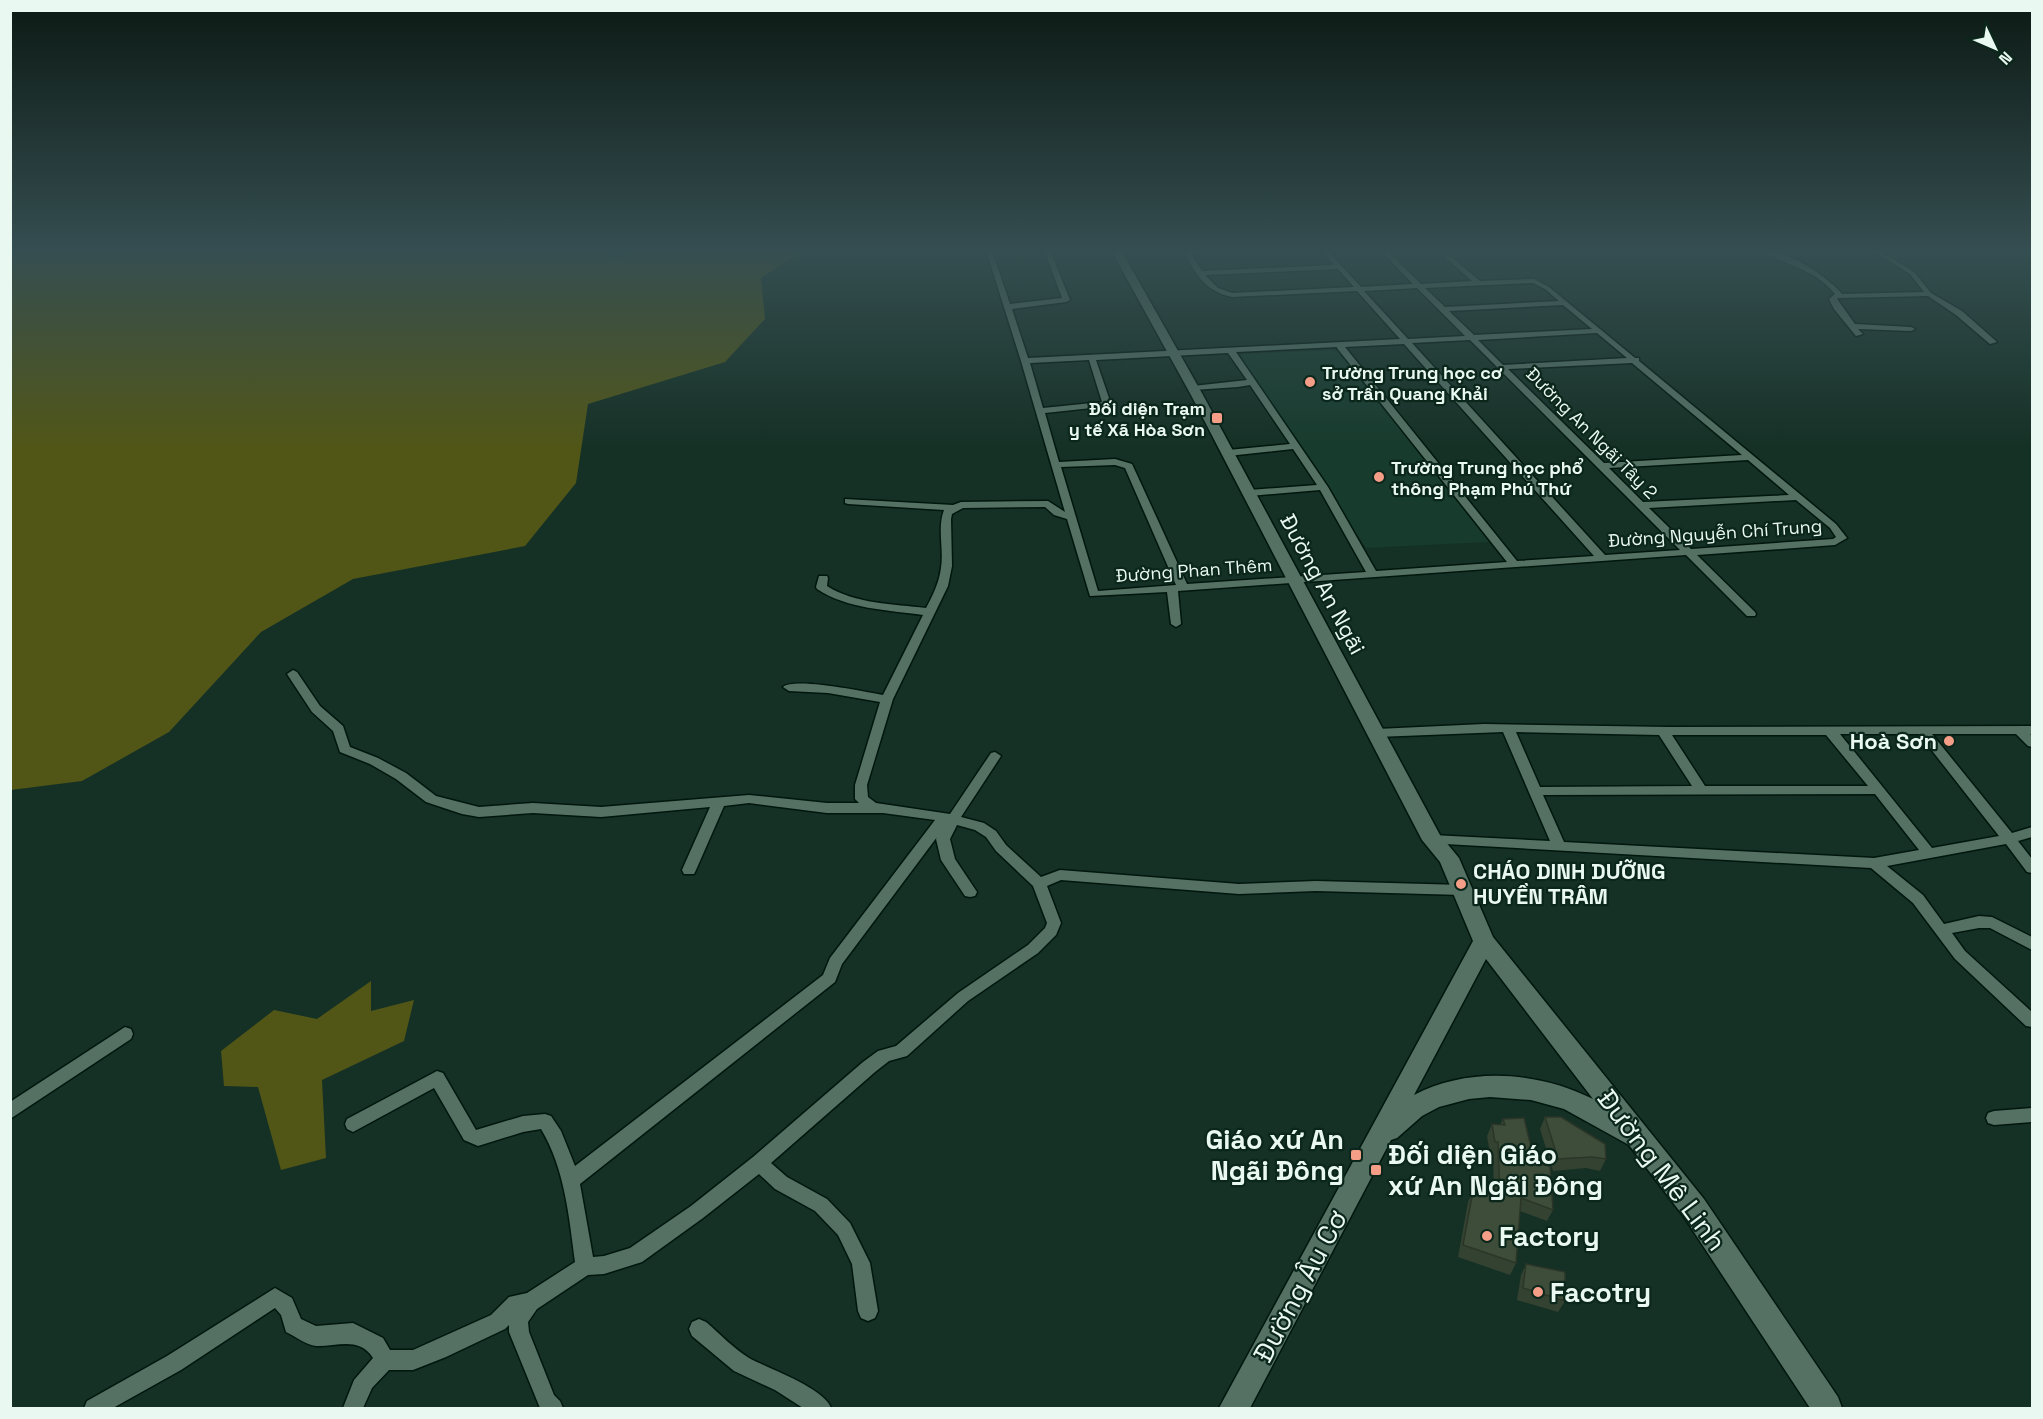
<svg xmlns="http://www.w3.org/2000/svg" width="2043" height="1419" viewBox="0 0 2043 1419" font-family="'Space Grotesk',sans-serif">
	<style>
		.built { fill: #173b2d }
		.forest { fill: #515617 }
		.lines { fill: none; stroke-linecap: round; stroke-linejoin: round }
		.street-casing { stroke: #00170e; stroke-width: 3 }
		.secondary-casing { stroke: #00170e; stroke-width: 3 }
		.street { fill: #557164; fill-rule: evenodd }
		.secondary { fill: #557164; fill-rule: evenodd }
		.wall { fill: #344231 }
		.building { fill: #3d4d39; stroke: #2b3628; stroke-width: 1.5 }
		.poi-dot { fill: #f49e88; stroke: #0b261b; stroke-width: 2 }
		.labels { text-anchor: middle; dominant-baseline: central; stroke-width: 4.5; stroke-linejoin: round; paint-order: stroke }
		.far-poi-label { font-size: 18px; font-weight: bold; fill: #e9f9f1; stroke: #0b261b; text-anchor: start }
		.far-street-label { font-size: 18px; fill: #e9f9f1; stroke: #0b261b }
		.street-label { font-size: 22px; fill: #e9f9f1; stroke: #0b261b }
		.poi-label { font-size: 22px; font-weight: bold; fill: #e9f9f1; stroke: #0b261b; text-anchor: end }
		.near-poi-label { font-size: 27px; font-weight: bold; fill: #e9f9f1; stroke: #0b261b; text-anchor: start }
		.near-street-label { font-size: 27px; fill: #e9f9f1; stroke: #0b261b }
	</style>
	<rect width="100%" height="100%" fill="#153025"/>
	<polygon class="built" points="1334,350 1342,352 1489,542 1366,548 1240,356 1244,354"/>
	<g class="forest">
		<polygon points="10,250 805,250 761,278 765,319 725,362 588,404 576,483 525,546 353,579 261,632 169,732 82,781 11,790"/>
		<polygon points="371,981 371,1011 414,1000 404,1041 322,1080 326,1158 281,1170 258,1087 224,1086 221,1051 274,1010 317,1019"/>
	</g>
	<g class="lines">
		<defs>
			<g id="street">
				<polygon points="623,250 631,250 616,257 611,256"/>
				<path d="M986,250H992L1010,304L1062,298L1044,250H1050L1070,300L1066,302L1012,309L1028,358L1400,339L1357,291L1232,297C1204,291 1195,273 1183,250H1228L1225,252L1191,253L1202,271L1334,265L1321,250H1327L1361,287L1413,284L1381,251L1386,250L1421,284L1472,281L1438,251L1443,250L1480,281L1534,279L1549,287L1635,358H1639V361L1836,524L1847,538L1835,545L1697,555L1755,612L1756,614L1755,616H1747L1686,555L1178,591L1181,624L1176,627L1171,624L1167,592L1090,596L1067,519L1054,515L1045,507L963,508L952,514L951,519L952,566L948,586L893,699L867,785L868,797L876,803L950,814L991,753L995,752L1001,756L961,817L984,823L996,831L1006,845L1041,877L1060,870L1239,884L1316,881L1463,885L1468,886L1470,890L1468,894L1463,895L1316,891L1239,894L1061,880L1047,886L1061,923L1056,935L1038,953L968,1001L907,1056L889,1061L875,1072L771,1163L787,1177L827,1199L850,1223L870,1263L878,1311L875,1318L868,1321L861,1318L858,1311L852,1264L838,1235L815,1211L775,1189L759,1174L703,1218L642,1262L604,1274L588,1275L537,1309L528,1322L529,1332L554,1395L560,1401L563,1408H540L509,1332V1325L505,1329L446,1357L413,1370H389L372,1388L363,1408H343L354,1380L373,1358C359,1336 336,1347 316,1346C306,1345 295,1336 286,1332L281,1315L275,1308L181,1370L113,1408H84L87,1401L167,1356L275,1288L292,1298L301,1319L316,1326L353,1323L383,1338L390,1350H413L491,1315L509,1297L527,1293L575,1262C569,1217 565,1169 541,1129L523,1132L478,1146L464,1140L434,1088L353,1132L347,1129L345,1124L347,1119L437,1071L443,1073L476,1130L523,1116L545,1114L551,1116L561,1131L575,1166L823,975L830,958L935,820L883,813H827L749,803L724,806L696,870L694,874H684L682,870L710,807L601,817L533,813L479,817L462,814L426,802L396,779L370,764L340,752L333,731L312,712L287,674L293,670L297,672L320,706L343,726L350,747L378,758L406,773L436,796L479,807L533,803L601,807L749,795L827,803H859L855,799V785L880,702L828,693L789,691L783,687C795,677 865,692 883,695L923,615C888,610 847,609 817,589L816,587L819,576H827L828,578L827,586C855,604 894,604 926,608C933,595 939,583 941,568C944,549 937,528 944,510L848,504L845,503V499L953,505L961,502L1048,501L1065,512L1021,361ZM1338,269L1354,287L1232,293L1218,288L1205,275ZM1533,283L1545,289L1559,301L1445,307L1425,288ZM1417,288L1465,336L1408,339L1364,291ZM1563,305L1592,329L1474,335L1449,311ZM1597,333L1627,358L1503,365L1478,340ZM1470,340L1680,550L1605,555L1412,343ZM1404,344L1594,556L1517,561L1345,347ZM1337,347V348L1507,562L1376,571L1328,487L1236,352ZM1228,353L1247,380L1193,386L1189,388L1193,390L1238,387L1250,385L1290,444L1228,450L1224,453L1228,456L1293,449L1317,485L1249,490L1244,493L1249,496L1320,490L1366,572L1187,584L1132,464L1115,459L1059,462L1045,413L1110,406L1111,404L1096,360ZM1089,360L1102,402L1043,408L1030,363ZM1632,363L1742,455L1604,463L1508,369ZM1748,460L1789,495L1643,502L1609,468ZM1115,465L1125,468L1176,585L1098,591L1061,467ZM1796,500L1830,528L1836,537L1833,539L1691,549L1649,508ZM957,825L975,830L986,837L996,851L1033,886L1047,923L1045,928L1028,945L958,993L896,1046L878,1051L863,1062L753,1157L691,1206L630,1248L604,1256L593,1257L580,1184L835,982L842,964L937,837L936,839L941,860L965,896L970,897L975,896L977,892L955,859L950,839Z"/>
				<path d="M1761,250C1785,249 1826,275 1842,294L1924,292L1910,274L1871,250H1878L1914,272L1931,293L1962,311L1997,342L1990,344L1956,315L1928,296L1838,298L1837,299L1855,324L1911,327L1915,329L1911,331L1858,329L1863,334L1856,336L1834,309L1829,299L1835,294C1813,267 1787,267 1761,250Z"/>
				<path d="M1484,724L1669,727L2032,726V734H2030L2032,736V747L2028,746L2016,734H1932L2012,833L2032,827V837L2018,841L2032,859V873L2027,872L2006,844L1887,866L1923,895L1944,924L1979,916L1992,917L2032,937V950L1990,928H1979L1952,933L1965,951L2032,1012V1027L2026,1026L1955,959L1913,903L1871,868L1427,843L1425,840L1427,837L1432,835L1550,841L1503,732L1377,737L1371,733L1377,729ZM1516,732L1659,735L1692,786L1540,787ZM1840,734H1919L1999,836L1932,848ZM1672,735H1826L1868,786H1705ZM1875,794L1919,850L1874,858L1564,842L1543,795Z"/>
				<polygon points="125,1027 131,1029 133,1034 131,1039 10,1119 10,1102"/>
				<polygon points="2032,1108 2032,1122 1994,1125 1988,1123 1986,1118 1988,1113 1994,1111"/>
				<path d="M699,1319L706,1322C720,1334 734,1349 749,1358C769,1369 824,1388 831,1408H803L775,1390L734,1371L692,1336L689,1329L692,1322Z"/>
			</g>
			<path id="secondary" d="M1111,250H1121L1203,395L1440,835L1459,858L1493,937L1704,1199L1838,1397L1842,1408H1810L1684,1217L1629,1145L1564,1109L1531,1100L1490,1097L1469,1099L1439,1107L1422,1116L1397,1138L1391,1140L1250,1408H1219L1473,941L1440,862L1422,840L1191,395ZM1486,959L1593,1099C1539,1072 1470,1066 1414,1095Z"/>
		</defs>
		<use href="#street" class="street-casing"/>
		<use href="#secondary" class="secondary-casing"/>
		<use href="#street" class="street"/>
		<use href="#secondary" class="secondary"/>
	</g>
	<g class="wall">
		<polygon points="1545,1117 1606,1159 1600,1171 1586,1168 1553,1171 1540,1129"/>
		<polygon points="1503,1119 1535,1163 1553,1210 1547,1221 1520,1211 1516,1263 1510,1275 1458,1257 1468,1202 1473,1191 1494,1197 1493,1154 1490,1154 1487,1136 1492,1124 1500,1125"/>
		<polygon points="1526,1264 1565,1301 1558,1312 1517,1300 1521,1275"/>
	</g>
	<g class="building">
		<polygon points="1545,1117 1561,1117 1605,1144 1606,1159 1592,1157 1558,1159"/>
		<polygon points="1524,1118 1535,1163 1550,1166 1553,1210 1521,1198 1516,1263 1463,1245 1473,1191 1500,1198 1498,1142 1495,1142 1492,1124 1505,1125 1503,1119"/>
		<polygon points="1526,1264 1565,1272 1565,1301 1523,1288"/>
	</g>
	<linearGradient id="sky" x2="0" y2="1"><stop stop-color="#0c1a14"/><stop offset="0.56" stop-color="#354e51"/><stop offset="1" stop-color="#354e51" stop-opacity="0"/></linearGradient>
	<rect width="2043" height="448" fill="url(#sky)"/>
	<g class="poi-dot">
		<circle cx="1310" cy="382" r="6"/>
		<rect x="1211" y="412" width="12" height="12" rx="3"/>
		<circle cx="1379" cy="477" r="6"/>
		<circle cx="1949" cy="741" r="6"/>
		<circle cx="1461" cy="884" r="6"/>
		<rect x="1350" y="1149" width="12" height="12" rx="3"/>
		<rect x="1370" y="1164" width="12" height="12" rx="3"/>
		<circle cx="1487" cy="1236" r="6"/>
		<circle cx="1538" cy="1292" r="6"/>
	</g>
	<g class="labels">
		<g class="far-poi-label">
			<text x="1322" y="372">Trường Trung học cơ<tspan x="1322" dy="21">sở Trần Quang Khải</tspan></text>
			<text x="1205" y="408" text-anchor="end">Đối diện Trạm<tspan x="1205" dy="21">y tế Xã Hòa Sơn</tspan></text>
			<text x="1391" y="467">Trường Trung học phổ<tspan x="1391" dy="21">thông Phạm Phú Thứ</tspan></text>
		</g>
		<g class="far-street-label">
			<text transform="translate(1592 433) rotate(45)">Đường An Ngãi Tây 2</text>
			<text transform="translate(1715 533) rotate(-4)">Đường Nguyễn Chí Trung</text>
			<text transform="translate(1194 570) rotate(-4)">Đường Phan Thêm</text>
		</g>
		<g class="street-label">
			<text transform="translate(1323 584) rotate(62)">Đường An Ngãi</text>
		</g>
		<g class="poi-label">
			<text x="1937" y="741">Hoà Sơn</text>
			<text x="1473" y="871" text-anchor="start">CHÁO DINH DƯỠNG<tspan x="1473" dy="25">HUYỀN TRÂM</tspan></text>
		</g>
		<g class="near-poi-label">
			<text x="1344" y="1139" text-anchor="end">Giáo xứ An<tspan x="1344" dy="31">Ngãi Đông</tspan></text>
			<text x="1388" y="1154">Đối diện Giáo<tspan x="1388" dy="31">xứ An Ngãi Đông</tspan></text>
			<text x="1499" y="1236">Factory</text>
			<text x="1550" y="1292">Facotry</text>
		</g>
		<g class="near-street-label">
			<text transform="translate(1662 1170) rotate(53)">Đường Mê Linh</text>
			<text transform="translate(1300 1286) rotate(-62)">Đường Âu Cơ</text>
		</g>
	</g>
	<rect width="2043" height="1419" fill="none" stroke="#e9f9f1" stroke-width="24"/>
	<g transform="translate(1995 48) rotate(134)" stroke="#0b261b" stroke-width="4.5" paint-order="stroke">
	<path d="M0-4.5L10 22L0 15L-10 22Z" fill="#e9f9f1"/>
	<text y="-9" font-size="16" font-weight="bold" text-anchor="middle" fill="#e9f9f1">N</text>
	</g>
</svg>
